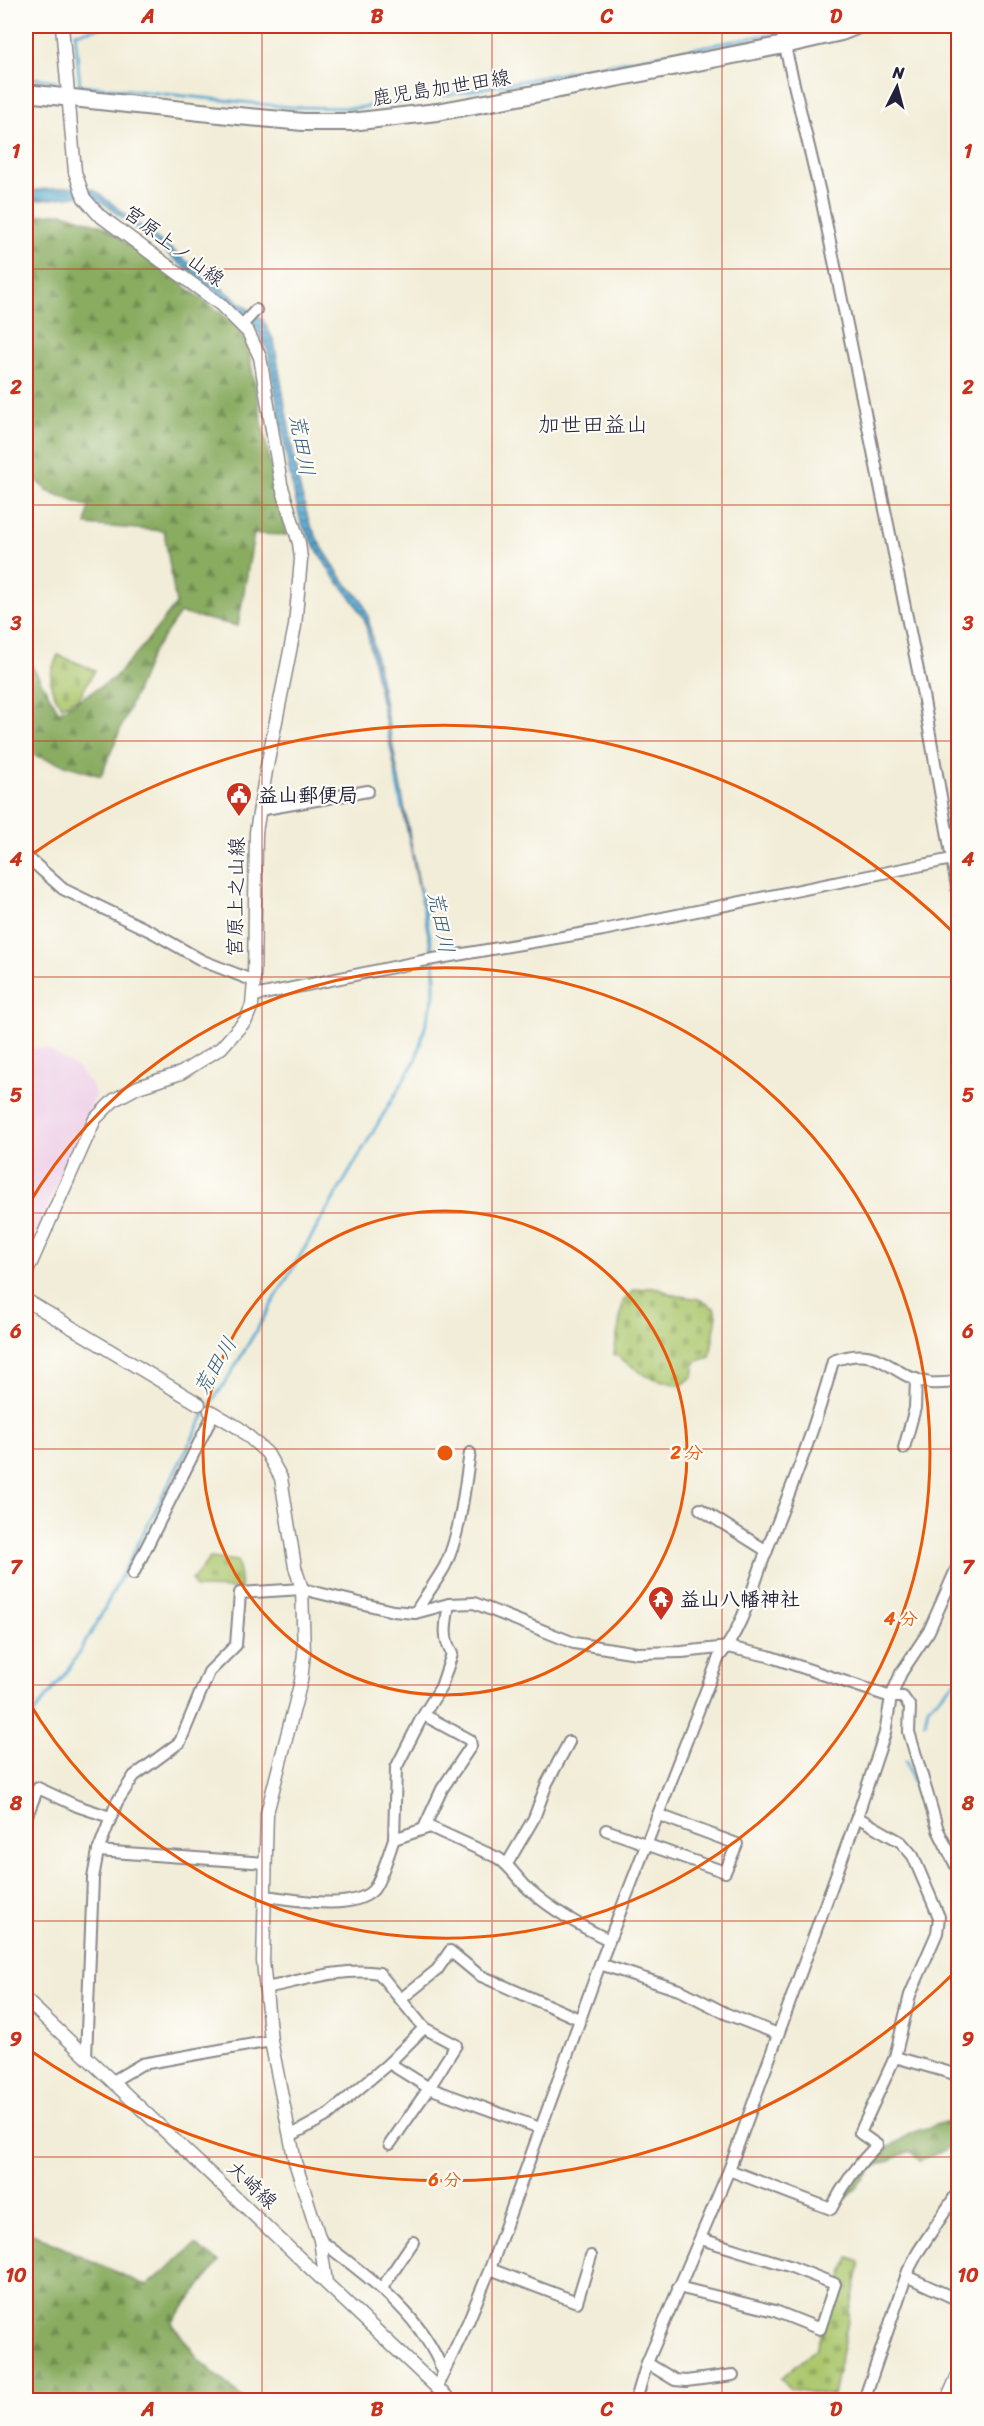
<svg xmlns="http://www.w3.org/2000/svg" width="984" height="2426" viewBox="0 0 984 2426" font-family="Sriracha,'Klee One',sans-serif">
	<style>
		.built { fill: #eed0e8 }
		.forest { fill: url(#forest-firs); stroke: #56674e; stroke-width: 1.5 }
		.cemetery { fill: url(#cemetery-stones); stroke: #677454; stroke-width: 1.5 }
		.water { fill: url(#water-rules); stroke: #3b6586; stroke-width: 1.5 }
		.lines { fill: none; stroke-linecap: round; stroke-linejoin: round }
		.stream { stroke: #54a8d0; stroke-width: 3 }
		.minor-casing { stroke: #8a888a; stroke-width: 14 }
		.tertiary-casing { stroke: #8a888a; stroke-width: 15 }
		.primary-casing { stroke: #8a888a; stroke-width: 20 }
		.minor { stroke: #fff; stroke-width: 10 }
		.tertiary { stroke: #fff; stroke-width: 12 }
		.primary { stroke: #fff; stroke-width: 16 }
		.grid { fill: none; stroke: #c8321e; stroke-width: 1.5; stroke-opacity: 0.55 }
		.ring { fill: none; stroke: #e8590c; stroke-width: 3 }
		.labels { text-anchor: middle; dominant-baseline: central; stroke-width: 4.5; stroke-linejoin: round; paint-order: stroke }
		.street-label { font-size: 20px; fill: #22223b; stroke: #fdfcf7 }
		.poi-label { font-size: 20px; font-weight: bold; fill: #22223b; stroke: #fdfcf7; text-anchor: start }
		.water-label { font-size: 21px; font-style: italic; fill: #385e7e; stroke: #fdfcf7 }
		.quarter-label { font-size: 22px; fill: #22223b; stroke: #fdfcf7 }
		.centre { fill: #e8590c; stroke: #fdfcf7; stroke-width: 3 }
		.ring-label { font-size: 18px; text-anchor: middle; font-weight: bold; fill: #e8590c; stroke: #fdfcf7; stroke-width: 4.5; stroke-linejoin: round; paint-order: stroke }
		.neatline { fill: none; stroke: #c8321e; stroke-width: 2 }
		.grid-label { font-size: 20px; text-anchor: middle; font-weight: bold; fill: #c8321e }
	</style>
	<defs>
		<pattern id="forest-firs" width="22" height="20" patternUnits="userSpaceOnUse" patternTransform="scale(1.5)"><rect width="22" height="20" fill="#89ac60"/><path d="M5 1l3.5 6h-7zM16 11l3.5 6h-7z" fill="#708c50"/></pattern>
		<pattern id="cemetery-stones" width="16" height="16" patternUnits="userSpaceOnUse" patternTransform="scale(1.5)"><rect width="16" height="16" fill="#acc76d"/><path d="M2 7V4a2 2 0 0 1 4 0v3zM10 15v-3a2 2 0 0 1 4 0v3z" fill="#94ab5f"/></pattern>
		<pattern id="water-rules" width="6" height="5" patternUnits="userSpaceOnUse" patternTransform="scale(1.5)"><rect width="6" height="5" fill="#54a8d0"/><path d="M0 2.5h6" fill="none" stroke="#4588aa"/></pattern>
	</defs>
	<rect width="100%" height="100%" fill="#fdfcf7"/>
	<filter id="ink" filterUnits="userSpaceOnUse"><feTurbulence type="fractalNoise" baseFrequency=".0167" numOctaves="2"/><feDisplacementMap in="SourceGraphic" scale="12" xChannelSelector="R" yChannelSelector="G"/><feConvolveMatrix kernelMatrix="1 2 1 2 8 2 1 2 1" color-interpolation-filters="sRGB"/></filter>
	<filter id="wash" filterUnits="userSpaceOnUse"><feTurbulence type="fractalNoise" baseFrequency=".008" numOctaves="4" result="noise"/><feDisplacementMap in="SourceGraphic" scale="24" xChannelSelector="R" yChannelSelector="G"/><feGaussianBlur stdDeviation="1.35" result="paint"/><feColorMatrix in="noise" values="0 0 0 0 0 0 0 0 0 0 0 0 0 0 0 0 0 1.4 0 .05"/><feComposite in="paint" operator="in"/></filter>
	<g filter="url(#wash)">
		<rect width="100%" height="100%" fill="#f2edd8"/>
		<polygon class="built" points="38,1048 50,1050 76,1067 91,1084 96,1095 26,1256 26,1049"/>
		<g class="forest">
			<polygon points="63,213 103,226 240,327 246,338 271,469 287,535 254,534 238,626 180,613 152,653 101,776 26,753 26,656 59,712 113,679 143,646 176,604 164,531 86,525 89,507 47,491 26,468 26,216"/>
			<polygon points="958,2118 958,2144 920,2161 910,2151 873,2167 847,2198 842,2195 865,2163 911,2133"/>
			<polygon points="26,2231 147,2286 195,2245 219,2262 172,2323 199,2360 245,2400 26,2400"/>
		</g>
		<g class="cemetery">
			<path d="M58,655L95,670L79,698L62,706C47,688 48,676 58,655Z"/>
			<polygon points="654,1287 674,1295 699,1299 714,1308 717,1315 710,1357 695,1362 693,1376 681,1386 646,1376 614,1354 623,1301 634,1290"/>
			<polygon points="210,1558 238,1561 241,1589 196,1588 192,1580"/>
			<polygon points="849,2258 860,2262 833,2396 791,2389 781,2378 816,2348"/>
		</g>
		<polygon class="water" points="68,187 93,189 263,320 274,341 298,481 309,522 320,544 343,580 362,600 368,616 437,979 365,621 355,603 331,573 301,523 289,471 268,351 254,324 242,313 92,194 26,202 26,191"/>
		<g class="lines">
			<g class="stream">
				<polyline points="110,26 75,33 80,85 290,107 356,108 424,99"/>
				<polyline points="794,29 808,26"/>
				<polyline points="26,77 56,81"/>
				<polyline points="442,96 775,33"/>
				<polyline points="88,196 101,201"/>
				<polyline points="396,777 402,809"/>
				<polyline points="420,889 434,955"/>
				<polyline points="209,1406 227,1380 416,1059 434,995 434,962"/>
				<polyline points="26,1723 69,1669 97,1623 206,1412"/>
				<polyline points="925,1723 928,1707 958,1679"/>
				<polyline points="906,1761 935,1849 958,1883"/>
			</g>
		</g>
	</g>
	<g filter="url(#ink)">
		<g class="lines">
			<defs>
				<g id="minor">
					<polyline points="780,26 820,193 923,695 958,893"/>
					<polyline points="242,325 256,310"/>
					<polyline points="259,810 368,791"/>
					<polyline points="26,856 63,889 152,932 203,961 254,981"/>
					<polyline points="254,996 422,961 603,930 957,858"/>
					<polyline points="904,1448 915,1408 916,1379"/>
					<polyline points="700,1509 767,1551"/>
					<polyline points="133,1574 214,1413"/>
					<path d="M415,1613C424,1598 436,1582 445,1566C461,1532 464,1490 470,1453"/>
					<polyline points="26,1818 38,1788 77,1806 110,1817"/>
					<polyline points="424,1828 442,1789 471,1746 470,1740 424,1715"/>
					<polyline points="606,1830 725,1872 737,1844 659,1815"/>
					<path d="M394,1839L396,1768L421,1719L441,1687L452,1654C442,1636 446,1623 449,1604"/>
					<polyline points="98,1851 266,1863"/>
					<polyline points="507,1864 534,1818 547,1783 569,1742"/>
					<path d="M265,1896C292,1899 352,1912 373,1890C381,1881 389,1852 394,1839L430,1827L498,1858C512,1867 519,1882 532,1892C555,1912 582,1927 609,1940"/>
					<polyline points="600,1964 682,1991 727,2014 778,2034"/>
					<path d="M265,1988C301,1981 342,1967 379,1973L424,2028L389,2063L328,2115L290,2136"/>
					<polyline points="401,1999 437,1970 450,1951 479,1975 579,2019"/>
					<polyline points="86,2057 93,1878 98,1851 117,1802 134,1776 180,1742 209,1672 236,1645 240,1593 302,1589 393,1611 415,1613 449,1604 474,1603 574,1643 637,1653 682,1652 728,1647 768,1656 891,1697 903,1697 910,1707 909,1732 938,1830 958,1870"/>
					<polyline points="895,2057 958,2075"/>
					<polyline points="389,2063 429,2088 540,2128"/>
					<polyline points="113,2081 142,2064 271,2041"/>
					<polyline points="390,2144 429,2088 456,2045 424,2028"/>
					<path d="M729,2170L831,2209C843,2185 858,2164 877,2145L860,2133L895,2057L910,1995L937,1933L939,1917L913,1856L901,1842L857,1817"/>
					<path d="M320,2240C370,2279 418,2310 443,2371"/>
					<polyline points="490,2269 577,2302 591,2256"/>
					<polyline points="906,2276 958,2300"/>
					<polyline points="678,2287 775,2311 820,2329 835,2284 789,2266 701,2239"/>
					<polyline points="382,2288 413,2242"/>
					<polyline points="647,2363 675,2380 686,2381 733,2375"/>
					<path d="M436,2388L468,2322L490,2269L600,1964L719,1657C743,1628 753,1586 766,1552C791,1489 816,1427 833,1361C883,1342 889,1377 930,1383C940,1384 949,1383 958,1381"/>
					<polyline points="636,2400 647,2363 729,2170 857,1817 885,1733 891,1697 901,1673 929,1631 958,1565"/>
					<polyline points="864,2400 908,2271 918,2252 958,2192"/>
				</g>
				<g id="tertiary">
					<polyline points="26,1274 95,1119 114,1100 123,1095 138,1087 181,1073 221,1048 246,1020 252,1005 254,981 256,832 266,771 295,626 301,559 299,543 281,484 260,357 248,332 221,305 99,215 84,198 75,172 62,26"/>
					<polyline points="26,1300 199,1404"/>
					<polyline points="210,1411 239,1428 267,1453 281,1478 295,1567 302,1589 304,1653 301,1681 267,1813 263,1961 271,2041 295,2162 320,2240 326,2282"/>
					<polyline points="26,2000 450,2400"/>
					<polyline points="947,2400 958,2375"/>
				</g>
				<polyline id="primary" points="26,93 238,116 303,122 351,122 437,112 529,95 784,45 841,32 856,26"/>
			</defs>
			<use href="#minor" class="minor-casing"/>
			<use href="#tertiary" class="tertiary-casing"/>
			<use href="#primary" class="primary-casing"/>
			<use href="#minor" class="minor"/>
			<use href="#tertiary" class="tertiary"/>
			<use href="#primary" class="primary"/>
		</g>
	</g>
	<path class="grid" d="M262,26V2400M492,26V2400M722,26V2400M26,269H958M26,505H958M26,741H958M26,977H958M26,1213H958M26,1449H958M26,1685H958M26,1921H958M26,2157H958"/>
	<g class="ring">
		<circle cx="445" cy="1453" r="242"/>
		<path d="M27 1207A485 485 0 1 1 27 1699"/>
		<path d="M955 1972A727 727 0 0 1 28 2049M28 857A727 727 0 0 1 955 934"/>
	</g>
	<defs>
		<symbol id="civic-pin" viewBox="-11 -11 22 30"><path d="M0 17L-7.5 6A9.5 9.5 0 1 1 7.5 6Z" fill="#c8321e" stroke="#fdfcf7"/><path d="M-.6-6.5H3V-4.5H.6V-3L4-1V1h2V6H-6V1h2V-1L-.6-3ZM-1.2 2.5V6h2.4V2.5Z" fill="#fff"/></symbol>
		<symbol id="temple-pin" viewBox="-11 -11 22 30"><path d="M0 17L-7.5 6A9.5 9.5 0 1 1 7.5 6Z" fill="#c8321e" stroke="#fdfcf7"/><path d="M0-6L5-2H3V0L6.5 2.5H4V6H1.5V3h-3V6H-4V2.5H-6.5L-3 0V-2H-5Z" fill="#fff"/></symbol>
	</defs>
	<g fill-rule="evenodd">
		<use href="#civic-pin" x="224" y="780" width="30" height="40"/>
		<use href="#temple-pin" x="646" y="1584" width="30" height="40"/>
	</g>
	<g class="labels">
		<g class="street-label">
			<text transform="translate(441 88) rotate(-9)">鹿児島加世田線</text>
			<text transform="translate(174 246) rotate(37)">宮原上ノ山線</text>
			<text transform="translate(236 897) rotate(-89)">宮原上之山線</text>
			<text transform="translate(252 2185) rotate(43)">大崎線</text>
		</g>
		<g class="poi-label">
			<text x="258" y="795">益山郵便局</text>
			<text x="680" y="1599">益山八幡神社</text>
		</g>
		<g class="water-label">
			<text transform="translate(302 445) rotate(80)">荒田川</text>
			<text transform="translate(441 922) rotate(79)">荒田川</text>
			<text transform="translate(215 1366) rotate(-59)">荒田川</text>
		</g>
		<g class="quarter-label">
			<text x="593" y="424">加世田益山</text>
		</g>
	</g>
	<circle cx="445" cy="1453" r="9" class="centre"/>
	<g class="ring-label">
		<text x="687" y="1459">2 分</text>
		<text x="901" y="1625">4 分</text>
		<text x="445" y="2186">6 分</text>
	</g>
	<rect width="984" height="2426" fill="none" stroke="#fdfcf7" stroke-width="66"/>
	<g transform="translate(897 87) rotate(6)" stroke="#fdfcf7" stroke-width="4.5" paint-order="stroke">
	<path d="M0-4.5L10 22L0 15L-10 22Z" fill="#22223b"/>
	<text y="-9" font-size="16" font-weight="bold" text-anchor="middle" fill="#22223b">N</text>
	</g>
	<rect x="33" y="33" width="918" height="2360" class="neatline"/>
	<g class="grid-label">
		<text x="148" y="23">A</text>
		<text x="377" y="23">B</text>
		<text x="607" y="23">C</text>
		<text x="836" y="23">D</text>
		<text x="16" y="158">1</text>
		<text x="968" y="158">1</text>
		<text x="16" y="394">2</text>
		<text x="968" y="394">2</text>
		<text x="16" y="630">3</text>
		<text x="968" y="630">3</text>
		<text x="16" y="866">4</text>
		<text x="968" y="866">4</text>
		<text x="16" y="1102">5</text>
		<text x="968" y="1102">5</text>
		<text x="16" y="1338">6</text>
		<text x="968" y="1338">6</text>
		<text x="16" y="1574">7</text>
		<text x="968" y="1574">7</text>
		<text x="16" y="1810">8</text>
		<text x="968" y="1810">8</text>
		<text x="16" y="2046">9</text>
		<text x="968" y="2046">9</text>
		<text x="16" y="2282">10</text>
		<text x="968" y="2282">10</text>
		<text x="148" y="2416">A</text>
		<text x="377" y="2416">B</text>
		<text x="607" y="2416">C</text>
		<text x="836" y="2416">D</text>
	</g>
</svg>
